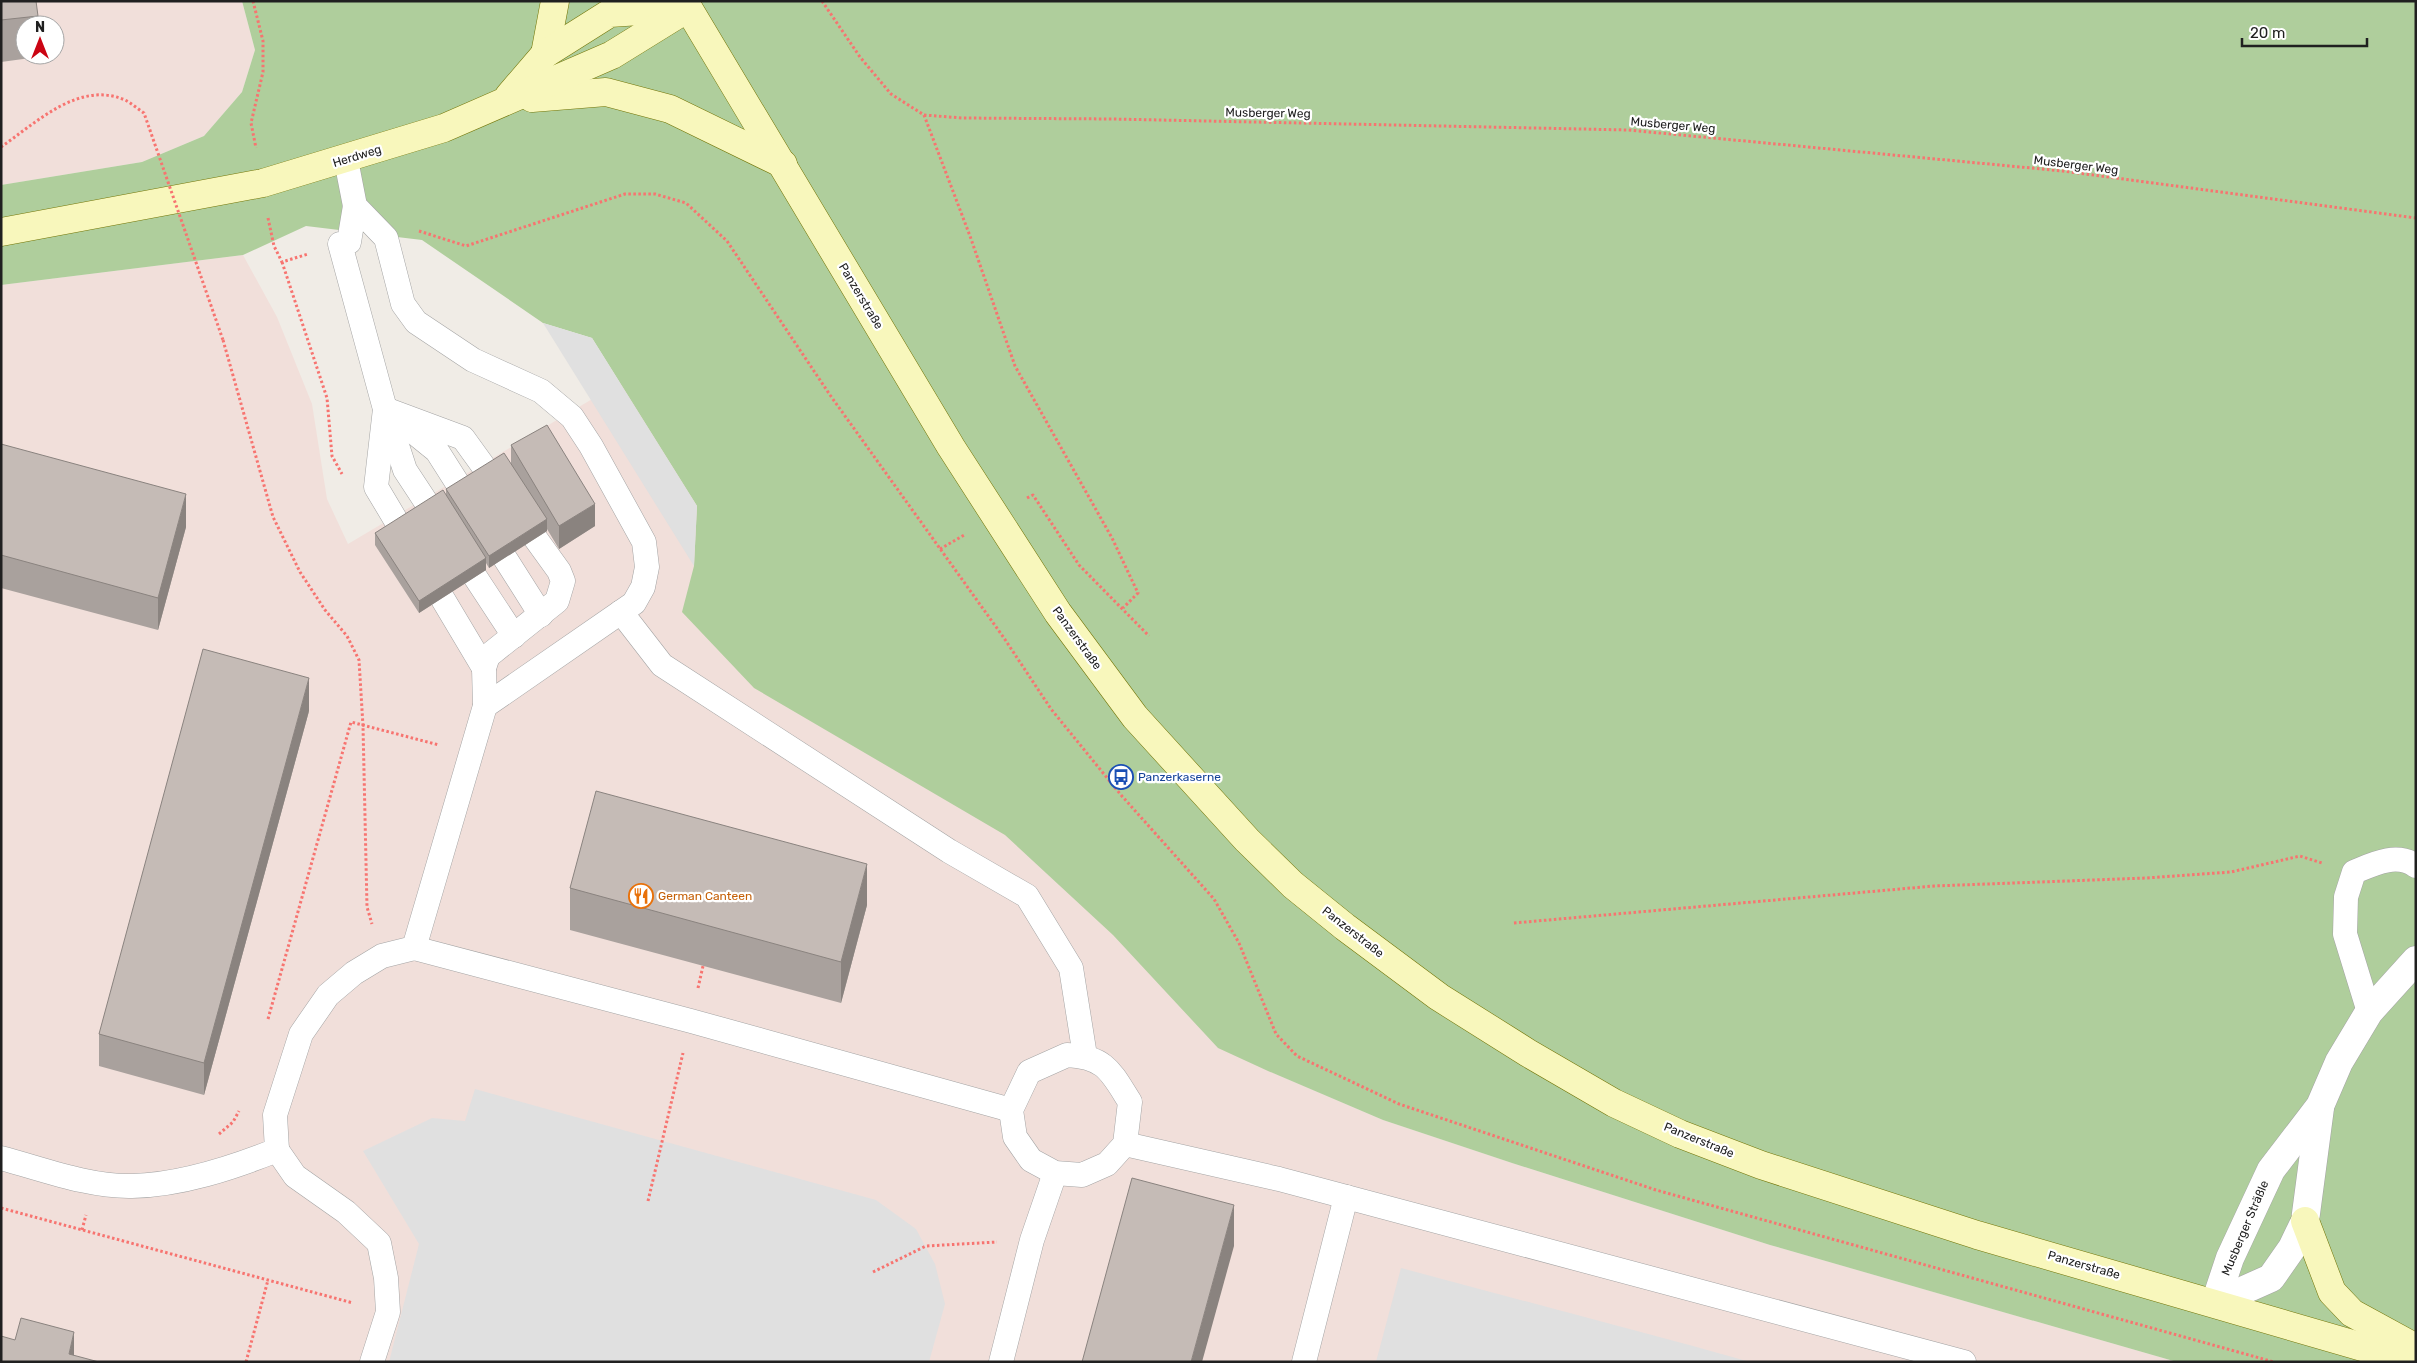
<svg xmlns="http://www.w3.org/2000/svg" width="2417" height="1363" viewBox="0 0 2417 1363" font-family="Rubik,sans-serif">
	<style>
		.military { fill: #f1dfda; fill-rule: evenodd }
		.forest { fill: #afce9c }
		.parking { fill: #e0e0e0 }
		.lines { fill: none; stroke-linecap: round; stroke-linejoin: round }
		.lane-casing { stroke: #a4a4a4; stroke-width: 25 }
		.street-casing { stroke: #a4a4a4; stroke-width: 29 }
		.secondary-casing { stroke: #737607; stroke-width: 29 }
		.path { stroke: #f77470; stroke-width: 3; stroke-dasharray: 2.5 2.5; stroke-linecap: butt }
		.lane { stroke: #fff; stroke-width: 24 }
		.street { stroke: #fff; stroke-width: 28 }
		.secondary { stroke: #f8f7bc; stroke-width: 28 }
		.path-bridge { stroke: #f77470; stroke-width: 3; stroke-dasharray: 2.5 2.5; stroke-linecap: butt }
		.wall { fill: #a9a19d }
		.shaded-wall { fill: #8a837f }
		.building { fill: #c5bbb6; stroke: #8a837f }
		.labels { text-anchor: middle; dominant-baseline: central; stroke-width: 4.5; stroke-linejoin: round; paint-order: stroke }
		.street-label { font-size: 12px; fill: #202020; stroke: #fff }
		.transit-label { font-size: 12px; fill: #164399; stroke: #fff; text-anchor: start }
		.food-label { font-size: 12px; fill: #c56008; stroke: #fff; text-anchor: start }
	</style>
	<rect width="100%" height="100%" fill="#f0ece6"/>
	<g class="military">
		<path d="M1,1H242L255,50L242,92L204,136L142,162L1,185ZM25,25H55V55H25Z"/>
		<polygon points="243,255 277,317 312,404 327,499 348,544 653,363 1269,1071 1383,1120 1512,1163 1770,1245 2177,1362 1,1362 1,285"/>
	</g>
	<polygon class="forest" points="242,1 2416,1 2416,1362 2177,1362 1770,1245 1512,1163 1383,1120 1268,1071 1218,1048 1113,935 1005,835 754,688 682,612 694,566 697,506 592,338 543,323 422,240 306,226 243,255 1,285 1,185 142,162 204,136 242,92 255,50"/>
	<g class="parking">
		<polygon points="543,323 592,338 697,506 694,566"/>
		<polygon points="475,1089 876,1200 916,1229 935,1264 945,1304 929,1362 389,1362 419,1244 363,1151 432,1118 465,1121"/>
		<polygon points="1401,1268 1693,1346 1750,1362 1376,1362"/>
	</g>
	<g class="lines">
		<defs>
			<g id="lane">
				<polyline points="346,160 355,206 386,238 403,304 416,322 473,360 541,391 572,417 591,446 644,542 647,567 643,587 634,603 485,706"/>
				<polyline points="355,206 349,242 340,244 385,409 376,487 484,668"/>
				<polyline points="385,409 463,438 559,571 563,581 557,601 488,656 484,668 485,706 414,948 691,1021 1011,1110"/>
				<polyline points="387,415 405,470 514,636"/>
				<polyline points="400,421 437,451 541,615"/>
				<polyline points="621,612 662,665 949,851 1027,896 1071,968 1085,1056"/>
				<path d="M2369,1012L2345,934L2346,897L2354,872C2373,864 2397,852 2416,866"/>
				<path d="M1067,1055C1106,1057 1111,1072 1130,1102L1125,1144L1107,1164L1082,1175L1055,1173L1031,1160L1015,1137L1011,1110L1029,1072Z"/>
				<polyline points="1125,1144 1279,1179 1964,1362"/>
				<polyline points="277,1150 295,1176 346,1212 379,1243 386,1278 388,1312 372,1362"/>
				<path d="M1,1158C43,1169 89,1187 132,1186C181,1185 232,1168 277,1150L275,1115L301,1034L328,995L354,973L382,956L414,948"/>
				<polyline points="1001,1362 1032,1240 1055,1173"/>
				<polyline points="1304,1362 1346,1197"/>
			</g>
			<g id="street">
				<polyline points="2215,1303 2230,1258 2271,1170 2320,1106 2339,1062 2369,1012 2416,960"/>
				<polyline points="2215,1303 2271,1278 2292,1248 2305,1221 2320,1108"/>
			</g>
			<g id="secondary">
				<polyline points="684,1 951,447 1058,613 1135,717 1247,840 1293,885 1345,927 1439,997 1528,1053 1614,1103 1680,1134 1761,1165 1977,1235 2414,1362"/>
				<polyline points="545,54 555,1"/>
				<polyline points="509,96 545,54 610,13 685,8"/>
				<polyline points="532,98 606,92 670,109 783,164"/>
				<polyline points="1,232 263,183 444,128 612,55 688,8"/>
				<polyline points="2305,1221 2332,1292 2352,1313 2416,1348"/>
			</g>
		</defs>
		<use href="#lane" class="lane-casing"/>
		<use href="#street" class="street-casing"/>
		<use href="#secondary" class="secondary-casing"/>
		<g class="path">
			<polyline points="253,1 263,41 263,72 251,123 256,148"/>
			<polyline points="822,1 860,57 891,94 924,115 970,236 1015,366 1112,538 1138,593 1123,608"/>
			<polyline points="924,115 962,118 1113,119 1628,130 2063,171 2416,218"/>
			<polyline points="268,218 274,246 282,262 308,254"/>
			<polyline points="419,231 466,246 625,194 655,194 686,203 727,241 830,395 1004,638 1051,709 1121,795 1214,899 1239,943 1276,1034 1297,1056 1399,1104 1656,1190 2274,1362"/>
			<polyline points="282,262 327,398 332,456 342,474"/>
			<polyline points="223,340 273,517 300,572 325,610 347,636 359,660 363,726 367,907 372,924"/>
			<polyline points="1027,498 1033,495 1079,565 1149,636"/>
			<polyline points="940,549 966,534"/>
			<polyline points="1514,923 1934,886 2146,878 2231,872 2300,856 2322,863"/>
			<polyline points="698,988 703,966"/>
			<polyline points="268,1019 351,722 439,745"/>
			<polyline points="219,1134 233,1122 239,1111"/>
			<polyline points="648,1201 683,1053"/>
			<polyline points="1,1208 353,1303"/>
			<polyline points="82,1230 86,1215"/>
			<polyline points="873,1272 926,1246 997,1242"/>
			<polyline points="246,1362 268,1280"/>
		</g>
		<use href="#lane" class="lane"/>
		<use href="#street" class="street"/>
		<use href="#secondary" class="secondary"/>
		<path class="path-bridge" d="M1,147C36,123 79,80 125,100C131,103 138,109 144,113L223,340"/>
	</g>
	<g class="wall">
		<polygon points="1,1 38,16 38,25 25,25 25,55 38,55 38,57 1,62"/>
		<polygon points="1,444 186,527 158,630 1,588"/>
		<polygon points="511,445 595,526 559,549 547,529 547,531 489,568 486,563 486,570 419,613 375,545 375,533 446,495 446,489 511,463"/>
		<polygon points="309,711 204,1095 99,1066 99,1034"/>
		<polygon points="570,888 867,905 841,1003 570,930"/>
	</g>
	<g class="shaded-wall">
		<polygon points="186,494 186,527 158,630 158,598"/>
		<polygon points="595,504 595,526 559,549 559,526"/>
		<polygon points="547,519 547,531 489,568 489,556"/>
		<polygon points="486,558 486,570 419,613 419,601"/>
		<polygon points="309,678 309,711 204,1095 204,1063"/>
		<polygon points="867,864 867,905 841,1003 841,962"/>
		<polygon points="1234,1205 1234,1246 1202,1362 1191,1362"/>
		<polygon points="74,1332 74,1362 69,1354"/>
	</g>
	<g class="building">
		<polygon points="1,1 36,1 38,16 1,20"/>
		<polygon points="547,425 595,504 559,526 511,445"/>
		<polygon points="1,444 186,494 158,598 1,555"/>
		<polygon points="504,453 547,519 489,556 446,489"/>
		<polygon points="443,490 486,558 419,601 375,533"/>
		<polygon points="203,649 309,678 204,1063 99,1034"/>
		<polygon points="596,791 867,864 841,962 570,888"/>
		<polygon points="1132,1178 1234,1205 1191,1362 1082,1362"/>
		<polygon points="21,1318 74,1332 69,1354 99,1362 1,1362 1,1336 15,1340"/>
	</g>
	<defs>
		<symbol id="bus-ring" viewBox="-11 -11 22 22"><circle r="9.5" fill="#fff" stroke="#1a4fb4" stroke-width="1.5"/><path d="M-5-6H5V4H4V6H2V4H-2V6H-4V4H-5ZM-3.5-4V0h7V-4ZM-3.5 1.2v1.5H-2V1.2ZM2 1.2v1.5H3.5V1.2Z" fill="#1a4fb4"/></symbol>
		<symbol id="restaurant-ring" viewBox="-11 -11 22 22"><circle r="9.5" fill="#fff" stroke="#e8710a" stroke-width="1.5"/><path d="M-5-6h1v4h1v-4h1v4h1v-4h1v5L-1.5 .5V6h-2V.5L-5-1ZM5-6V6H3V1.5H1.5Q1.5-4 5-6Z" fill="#e8710a"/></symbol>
	</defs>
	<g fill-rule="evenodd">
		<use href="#bus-ring" x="1107" y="763" width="28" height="28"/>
		<use href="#restaurant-ring" x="627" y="882" width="28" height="28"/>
	</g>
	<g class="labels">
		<g class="street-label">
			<text transform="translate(1268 113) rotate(1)">Musberger Weg</text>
			<text transform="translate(1673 125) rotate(5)">Musberger Weg</text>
			<text transform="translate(357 156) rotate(-17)">Herdweg</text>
			<text transform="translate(2076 165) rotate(7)">Musberger Weg</text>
			<text transform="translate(861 296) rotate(59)">Panzerstraße</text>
			<text transform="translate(1077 638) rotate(54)">Panzerstraße</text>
			<text transform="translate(1353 932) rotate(38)">Panzerstraße</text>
			<text transform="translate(1699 1140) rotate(22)">Panzerstraße</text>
			<text transform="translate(2245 1228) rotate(-67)">Musberger Sträßle</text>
			<text transform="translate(2084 1265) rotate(16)">Panzerstraße</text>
		</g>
		<g class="transit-label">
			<text x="1138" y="777">Panzerkaserne</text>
		</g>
		<g class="food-label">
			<text x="658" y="896">German Canteen</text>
		</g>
	</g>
	<rect width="2417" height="1363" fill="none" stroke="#202020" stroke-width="5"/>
	<g transform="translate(40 40)"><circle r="24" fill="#ffffff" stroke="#a6a6a6"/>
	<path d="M0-4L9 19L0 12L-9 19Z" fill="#cb0413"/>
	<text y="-8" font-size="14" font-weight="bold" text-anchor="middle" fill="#202020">N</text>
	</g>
	<path d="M2242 38v8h125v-8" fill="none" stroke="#202020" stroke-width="2.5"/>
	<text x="2250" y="38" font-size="15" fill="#202020" stroke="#ffffff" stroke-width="4" paint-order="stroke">20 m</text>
</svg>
